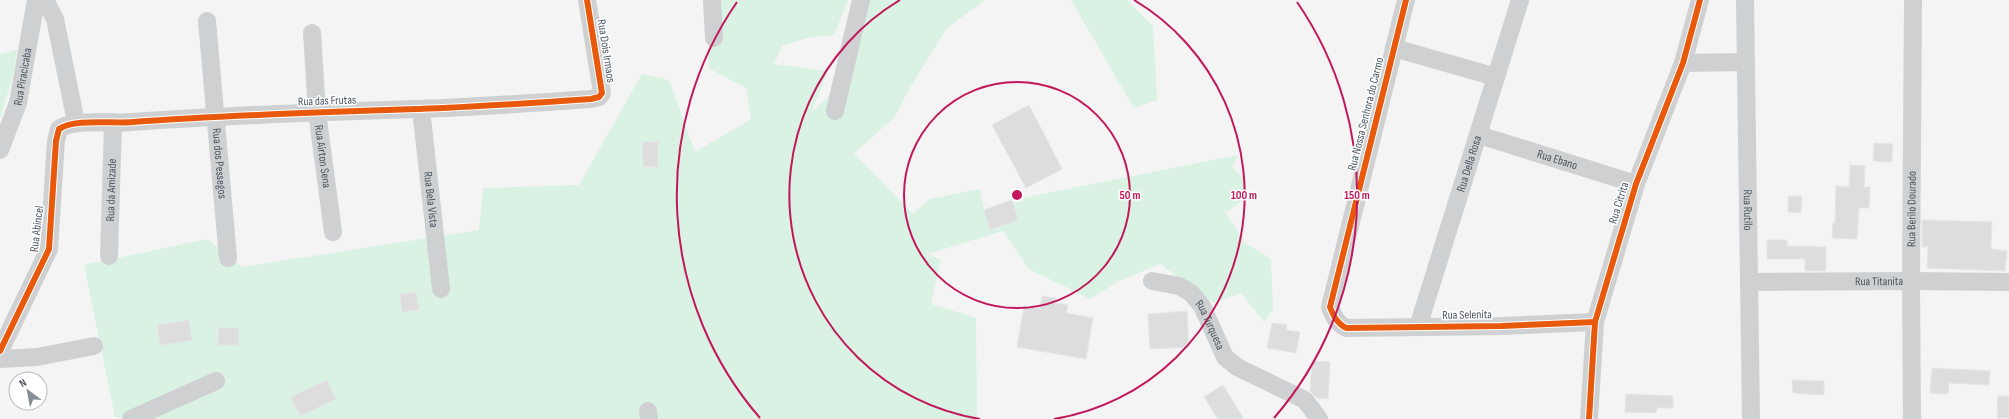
<svg xmlns="http://www.w3.org/2000/svg" width="2009" height="419" viewBox="0 0 2009 419" font-family="'Sofia Sans Condensed',sans-serif">
	<style>
		.green { fill: #d9f2e3 }
		.building { fill: #ddddde; stroke: #e5e6e7 }
		.lines { fill: none; stroke-linecap: round; stroke-linejoin: round }
		.minor { stroke: #ced0d2; stroke-width: 18 }
		.cycleway-casing { stroke: #fff; stroke-width: 8 }
		.cycleway { stroke: #e8590c; stroke-width: 6 }
		.ring { fill: none; stroke: #c2185b; stroke-width: 2 }
		.labels { text-anchor: middle; dominant-baseline: central; stroke-width: 3; stroke-linejoin: round; paint-order: stroke }
		.street-label { font-size: 12px; fill: #4a5661; stroke: #fff }
		.centre { fill: #c2185b; stroke: #fff; stroke-width: 2 }
		.ring-label { font-size: 12px; text-anchor: middle; font-weight: bold; fill: #c2185b; stroke: #fff; stroke-width: 3; stroke-linejoin: round; paint-order: stroke }
	</style>
	<rect width="100%" height="100%" fill="#f4f4f4"/>
	<g class="green">
		<polygon points="712,0 848,0 834,35 810,37 782,46 774,64 828,71 811,113 852,75 866,0 985,0 947,28 912,84 894,118 854,153 913,214 930,199 980,189 984,210 990,231 1018,220 1012,200 1238,155 1232,167 1245,181 1247,197 1226,213 1245,243 1271,259 1273,309 1264,322 1241,293 1214,303 1160,264 1119,281 1090,299 1029,269 1003,231 927,254 941,260 931,304 976,318 977,419 131,419 115,417 84,265 207,239 242,267 479,230 483,188 579,185 642,74 669,80 695,152 751,119 746,88 708,68"/>
		<polygon points="1013,0 1127,0 1153,26 1157,100 1134,108 1071,0"/>
		<polygon points="17,50 14,71 0,119 0,54"/>
	</g>
	<g class="building">
		<polygon points="1029,105 1062,169 1026,188 992,125"/>
		<polygon points="642,142 658,142 658,167 643,167"/>
		<polygon points="1874,143 1893,144 1892,162 1873,161"/>
		<polygon points="1850,165 1865,166 1864,187 1870,187 1869,208 1859,208 1857,239 1832,238 1833,223 1835,223 1836,186 1849,187"/>
		<polygon points="1788,196 1802,196 1801,213 1788,212"/>
		<polygon points="1012,200 1018,220 990,230 984,210"/>
		<polygon points="1922,220 1992,222 1991,249 2007,251 2005,271 1927,268 1928,247 1922,247"/>
		<polygon points="1767,240 1787,240 1787,246 1826,247 1826,271 1805,271 1805,259 1767,259"/>
		<polygon points="416,292 419,310 402,312 400,294"/>
		<polygon points="1042,296 1056,298 1055,303 1068,305 1066,313 1093,318 1086,359 1017,347 1024,306 1040,309"/>
		<polygon points="1187,311 1189,347 1150,349 1148,314"/>
		<polygon points="189,320 192,340 160,345 157,325"/>
		<polygon points="1272,323 1287,325 1286,330 1300,332 1296,353 1267,348"/>
		<rect x="218" y="328" width="21" height="17"/>
		<polygon points="1312,361 1330,362 1328,399 1317,398 1310,391"/>
		<polygon points="1932,368 1990,371 1989,385 1949,383 1948,394 1930,393"/>
		<polygon points="327,380 336,399 300,416 291,397"/>
		<polygon points="1792,380 1824,381 1824,395 1793,393"/>
		<polygon points="1223,385 1244,419 1218,419 1204,397"/>
		<polygon points="1626,394 1673,396 1673,408 1657,408 1656,413 1625,412"/>
		<polygon points="1998,396 2009,396 2009,418 1997,418"/>
	</g>
	<g class="lines">
		<g class="minor">
			<polyline points="45,0 55,19 76,122"/>
			<polyline points="712,0 714,38"/>
			<path d="M1406,0L1330,307C1334,317 1337,323 1346,328L1501,326L1595,322"/>
			<path id="s1" d="M1745,0L1751,419"/>
			<path id="s2" d="M207,21L228,258"/>
			<path id="s3" d="M312,33L317,112L333,232"/>
			<polyline points="1394,48 1496,77"/>
			<polyline points="1683,63 1746,62"/>
			<path id="s4" d="M421,109L441,289"/>
			<polyline points="835,111 861,0"/>
			<path id="s5" d="M1479,135L1636,184"/>
			<path id="s6" d="M0,150L18,103L36,0"/>
			<path id="s7" d="M109,256L113,124"/>
			<path id="s8" d="M1152,281L1179,286L1191,293L1202,306L1225,357L1237,367L1305,400L1319,419"/>
			<path id="s9" d="M1750,282L1911,281L2009,282"/>
			<path id="s10" d="M1418,327L1520,0"/>
			<path d="M0,351L49,249L56,141L59,129C74,118 113,124 133,122C228,115 324,112 419,109C477,107 534,103 591,99L599,97L602,93L587,0"/>
			<polyline points="0,359 37,357 94,346"/>
			<polyline points="648,411 649,419"/>
			<polyline points="131,419 216,381"/>
			<polyline points="1589,419 1595,322 1636,184 1683,63 1700,0"/>
			<path id="s11" d="M1912,419L1911,281L1913,0"/>
		</g>
		<defs>
			<g id="cycleway">
				<path d="M1406,0L1330,307C1334,317 1337,323 1346,328L1501,326L1595,322"/>
				<path d="M0,351L49,249L56,141L59,129C74,118 113,124 133,122C228,115 324,112 419,109C477,107 534,103 591,99L599,97L602,93L587,0"/>
				<polyline points="1589,419 1595,322 1636,184 1683,63 1700,0"/>
			</g>
		</defs>
		<use href="#cycleway" class="cycleway-casing"/>
		<use href="#cycleway" class="cycleway"/>
	</g>
	<g class="ring">
		<circle cx="1017" cy="195" r="113"/>
		<path d="M980 419A227 227 0 0 1 900 0M1134 0A227 227 0 0 1 1054 419"/>
		<path d="M760 418A340 340 0 0 1 737 2M1297 2A340 340 0 0 1 1274 418"/>
	</g>
	<g class="labels">
		<g class="street-label">
			<text transform="translate(606 51) rotate(81)">Rua Dois Irmaos</text>
			<text stroke="none"><textPath href="#s6" startOffset="77">Rua Piracicaba</textPath></text>
			<text transform="translate(327 101) rotate(-2)">Rua das Frutas</text>
			<text transform="translate(1366 114) rotate(-76)">Rua Nossa Senhora do Carmo</text>
			<text stroke="none"><textPath href="#s3" startOffset="124">Rua Airton Sena</textPath></text>
			<text stroke="none"><textPath href="#s5" startOffset="82">Rua Ebano</textPath></text>
			<text stroke="none"><textPath href="#s2" startOffset="143">Rua dos Pessegos</textPath></text>
			<text stroke="none"><textPath href="#s10" startOffset="171">Rua Della Rosa</textPath></text>
			<text stroke="none"><textPath href="#s7" startOffset="66">Rua da Amizade</textPath></text>
			<text stroke="none"><textPath href="#s4" startOffset="91">Rua Bela Vista</textPath></text>
			<text transform="translate(1619 203) rotate(-73)">Rua Citrita</text>
			<text stroke="none"><textPath href="#s1" startOffset="210">Rua Rutilo</textPath></text>
			<text stroke="none"><textPath href="#s11" startOffset="210">Rua Berilo Dourado</textPath></text>
			<text transform="translate(37 229) rotate(-83)">Rua Abincel</text>
			<text stroke="none"><textPath href="#s9" startOffset="129">Rua Titanita</textPath></text>
			<text transform="translate(1467 315) rotate(-1)">Rua Selenita</text>
			<text stroke="none"><textPath href="#s8" startOffset="79">Rua Turquesa</textPath></text>
		</g>
	</g>
	<circle cx="1017" cy="195" r="6" class="centre"/>
	<g class="ring-label">
		<text x="1130" y="199">50 m</text>
		<text x="1244" y="199">100 m</text>
		<text x="1357" y="199">150 m</text>
	</g>
	<g transform="translate(28 391) rotate(328)"><circle r="19" fill="#ffffff" stroke="#b7bbc0"/>
	<path d="M0-3L7 15L0 10L-7 15Z" fill="#868d94"/>
	<text y="-6" font-size="11" font-weight="bold" text-anchor="middle" fill="#4a5661">N</text>
	</g>
</svg>
